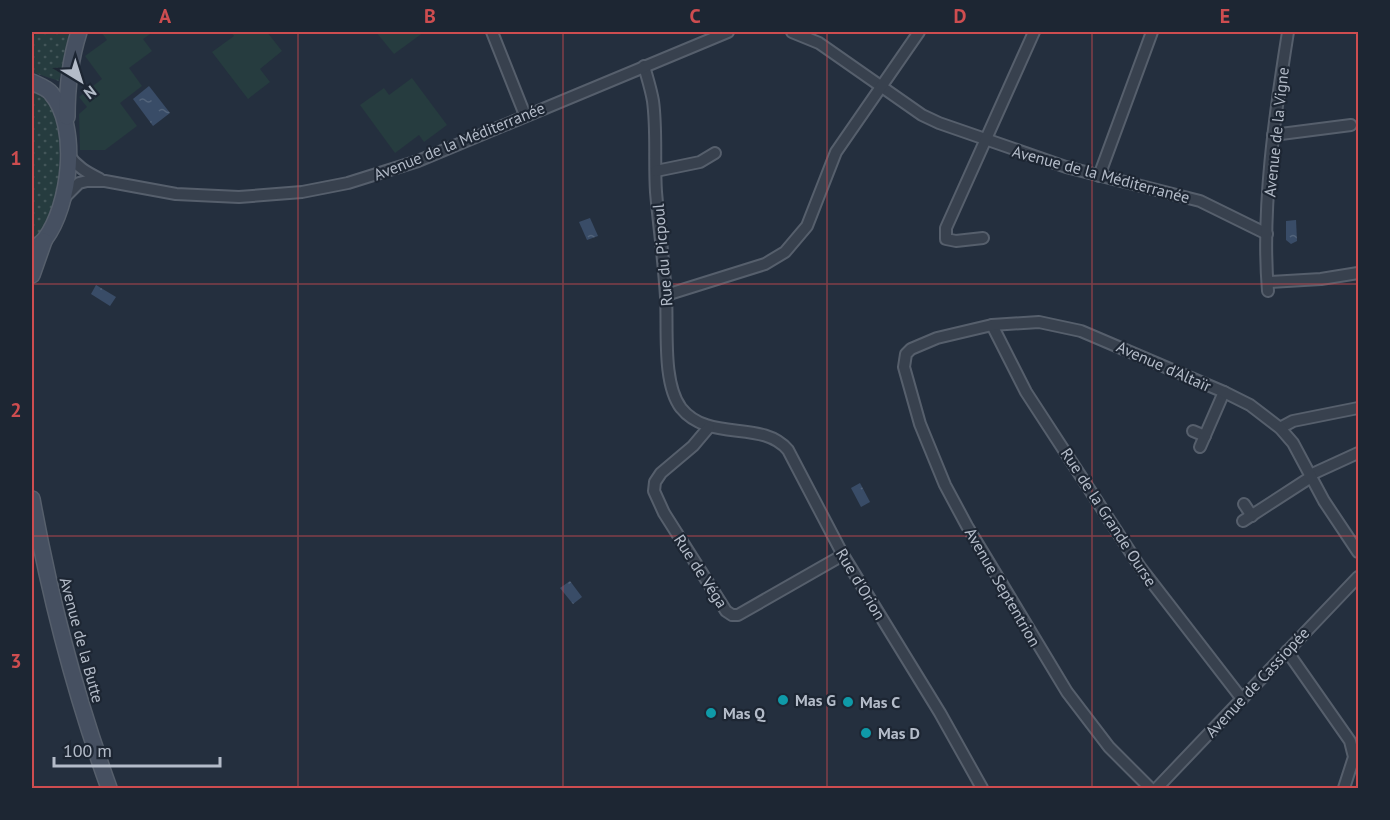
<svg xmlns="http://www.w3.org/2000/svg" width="1390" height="820" viewBox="0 0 1390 820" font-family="'PT Sans',sans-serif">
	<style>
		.grass { fill: url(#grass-dots) }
		.garden { fill: #263c3f }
		.water { fill: url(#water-ripples) }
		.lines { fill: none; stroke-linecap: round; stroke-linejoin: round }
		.street-casing { stroke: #565f6c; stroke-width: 14 }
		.secondary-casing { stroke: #565f6c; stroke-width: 18 }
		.street { stroke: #38414e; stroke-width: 10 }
		.secondary { stroke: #465061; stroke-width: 15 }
		.grid { fill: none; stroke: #ce4d50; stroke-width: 1.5; stroke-opacity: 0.55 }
		.culture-dot { fill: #0f9aa8; stroke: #1d2633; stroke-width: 2 }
		.labels { text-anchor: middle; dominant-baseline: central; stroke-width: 4.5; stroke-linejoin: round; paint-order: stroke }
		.street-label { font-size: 16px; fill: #b4bcc9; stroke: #1d2633 }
		.poi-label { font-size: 16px; font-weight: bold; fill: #b4bcc9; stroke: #1d2633; text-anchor: start }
		.neatline { fill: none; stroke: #ce4d50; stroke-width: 2 }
		.grid-label { font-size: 20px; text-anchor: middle; font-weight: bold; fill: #ce4d50 }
	</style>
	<defs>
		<pattern id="grass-dots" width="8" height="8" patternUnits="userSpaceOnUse" patternTransform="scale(1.5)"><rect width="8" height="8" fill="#263c3f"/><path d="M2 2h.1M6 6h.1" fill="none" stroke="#435659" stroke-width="1.8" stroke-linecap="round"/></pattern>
		<pattern id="water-ripples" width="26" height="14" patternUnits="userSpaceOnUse" patternTransform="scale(1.5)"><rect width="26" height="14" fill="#394c67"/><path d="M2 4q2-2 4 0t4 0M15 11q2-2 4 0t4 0" fill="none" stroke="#53647b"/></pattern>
	</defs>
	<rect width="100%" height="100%" fill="#242f3e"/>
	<g class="grass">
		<polygon points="37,32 69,32 59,81 32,72 32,40"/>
		<path d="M32,90C38,94 45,98 49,104C66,129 61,192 48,219C44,227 38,235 32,241Z"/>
	</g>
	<g class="garden">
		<polygon points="101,32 153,32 143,39 152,51 129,68 142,86 120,103 137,126 105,150 80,150 79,114 87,107 79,97 102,79 85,56 107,40"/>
		<polygon points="231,32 267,32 282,51 260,69 270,82 248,99 212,52 234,36"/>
		<polygon points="376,32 424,32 394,54"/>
		<polygon points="412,78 447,125 424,142 419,135 395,153 360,105 384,88 389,95"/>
	</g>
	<g class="water">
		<polygon points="149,86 170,113 153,126 133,99"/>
		<polygon points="590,218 598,236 587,240 579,222"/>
		<polygon points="1296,220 1297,241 1291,244 1286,240 1286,221"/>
		<polygon points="96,285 116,297 110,306 91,294"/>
		<polygon points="860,483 870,502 861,507 851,488"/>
		<polygon points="570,581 582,597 573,604 560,588"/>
	</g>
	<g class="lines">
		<defs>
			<g id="street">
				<polyline points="492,32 525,115"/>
				<polyline points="792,32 819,43 922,115 939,123 1066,167 1200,201 1267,234"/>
				<path d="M644,66C647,77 651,89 653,101C657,131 654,162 656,192C659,227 664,262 666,297C668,328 662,383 681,408C709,443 762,419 788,450L843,555L940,713L982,788"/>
				<polyline points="1273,135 1351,125"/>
				<path d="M68,154C77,167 86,172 100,179"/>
				<polyline points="656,171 700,162 715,153"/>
				<polyline points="1099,176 1152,32"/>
				<polyline points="64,198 79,183 87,181 105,181 176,194 239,197 302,192 348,183 418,161 728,32"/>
				<polyline points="983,238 956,241 946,239 946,228 1034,32"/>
				<polyline points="1268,282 1321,279 1358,273"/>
				<path d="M1268,291C1261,209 1275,113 1288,32"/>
				<polyline points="666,295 765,264 785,252 807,226 836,152 919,32"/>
				<polyline points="992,325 1026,392 1140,567 1242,699"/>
				<polyline points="709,427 693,446 661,473 655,482 654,491 664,513 726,611 732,615 738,615 843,555"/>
				<polyline points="1280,428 1293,421 1358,408"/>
				<polyline points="1193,431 1205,436"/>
				<polyline points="1200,447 1224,392"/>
				<polyline points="1310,475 1358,453"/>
				<polyline points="1244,504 1252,516"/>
				<polyline points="1243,521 1311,477"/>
				<polyline points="1287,651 1350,741 1354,757 1344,788"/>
				<polyline points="1150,788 1109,747 1067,692 967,526 945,485 920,424 904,367 906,354 911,349 937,338 992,325 1039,322 1081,331 1224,392 1250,405 1280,428 1293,443 1324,501 1358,552"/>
				<polyline points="1157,788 1358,577"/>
			</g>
			<g id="secondary">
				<path d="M32,82C38,85 47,88 51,93C80,126 70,206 45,239C42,243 36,247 32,251"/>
				<path d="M67,117C67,87 70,60 79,32"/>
				<polyline points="32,275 44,241"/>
				<path d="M32,499C50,598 75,694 109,788"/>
			</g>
		</defs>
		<use href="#street" class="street-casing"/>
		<use href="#secondary" class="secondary-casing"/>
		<use href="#street" class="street"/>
		<use href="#secondary" class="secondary"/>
	</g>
	<path class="grid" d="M298,32V788M563,32V788M827,32V788M1092,32V788M32,284H1358M32,536H1358"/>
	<g class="culture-dot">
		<circle cx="783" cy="700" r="6"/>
		<circle cx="848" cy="702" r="6"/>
		<circle cx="711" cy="713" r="6"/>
		<circle cx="866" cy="733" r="6"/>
	</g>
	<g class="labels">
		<g class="street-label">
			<text transform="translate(1276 132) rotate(-84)">Avenue de la Vigne</text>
			<text transform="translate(459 141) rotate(-22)">Avenue de la Méditerranée</text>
			<text transform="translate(1101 174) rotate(15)">Avenue de la Méditerranée</text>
			<text transform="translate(662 255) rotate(-95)">Rue du Picpoul</text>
			<text transform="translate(1164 366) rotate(24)">Avenue d'Altaïr</text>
			<text transform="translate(1109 517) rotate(57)">Rue de la Grande Ourse</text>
			<text transform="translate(701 571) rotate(57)">Rue de Véga</text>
			<text transform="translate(861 584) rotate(59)">Rue d'Orion</text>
			<text transform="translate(1003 587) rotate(60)">Avenue Septentrion</text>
			<text transform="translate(82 640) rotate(75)">Avenue de la Butte</text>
			<text transform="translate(1257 682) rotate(-47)">Avenue de Cassiopée</text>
		</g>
		<g class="poi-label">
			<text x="795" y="700">Mas G</text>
			<text x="860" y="702">Mas C</text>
			<text x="723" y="713">Mas Q</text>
			<text x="878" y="733">Mas D</text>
		</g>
	</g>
	<rect width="1390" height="820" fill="none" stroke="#1d2633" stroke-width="66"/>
	<g transform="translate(81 81) rotate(142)" stroke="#1d2633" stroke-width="4.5" paint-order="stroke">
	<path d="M0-4.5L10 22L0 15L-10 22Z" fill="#b4bcc9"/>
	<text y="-9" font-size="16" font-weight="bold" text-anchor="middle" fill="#b4bcc9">N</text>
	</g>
	<path d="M54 757v9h166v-9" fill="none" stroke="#b4bcc9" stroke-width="3"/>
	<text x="63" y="757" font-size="18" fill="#b4bcc9" stroke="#1d2633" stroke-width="4.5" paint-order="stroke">100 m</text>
	<rect x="33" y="33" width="1324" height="754" class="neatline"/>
	<g class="grid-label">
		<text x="165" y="23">A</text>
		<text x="430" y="23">B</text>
		<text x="695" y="23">C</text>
		<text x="960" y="23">D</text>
		<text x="1225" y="23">E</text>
		<text x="16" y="165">1</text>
		<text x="16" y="417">2</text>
		<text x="16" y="668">3</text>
	</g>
</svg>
